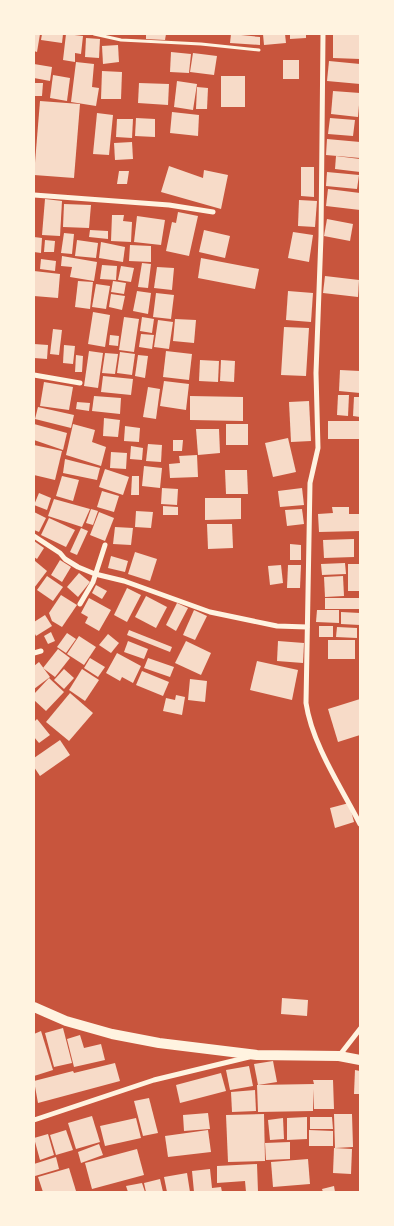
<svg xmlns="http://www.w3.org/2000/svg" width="394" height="1226" viewBox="0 0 394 1226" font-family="Commissioner,sans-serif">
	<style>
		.building { fill: #f7dbc8 }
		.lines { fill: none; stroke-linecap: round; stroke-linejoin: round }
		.path { stroke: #fff3e0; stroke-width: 3 }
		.minor { stroke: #fff3e0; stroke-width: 5 }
		.secondary { stroke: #fff3e0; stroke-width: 10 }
	</style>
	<rect width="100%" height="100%" fill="#c8553d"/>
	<g class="building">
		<polygon points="34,34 40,34 37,52 34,51"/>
		<polygon points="42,34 63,34 62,43 41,40"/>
		<polygon points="66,34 83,36 81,54 75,53 75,62 63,60"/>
		<polygon points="146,34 166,34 165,40 146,39"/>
		<polygon points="231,34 260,37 260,45 230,43"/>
		<polygon points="263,34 285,34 286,43 264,45"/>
		<polygon points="290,34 306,34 306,38 290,39"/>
		<polygon points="333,35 360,35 360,59 333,58"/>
		<polygon points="86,38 100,39 99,58 85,57"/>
		<polygon points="118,45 119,62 103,64 102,46"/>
		<polygon points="171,52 191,54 189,73 170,72"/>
		<polygon points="193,53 217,56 214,75 190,72"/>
		<rect x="283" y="60" width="16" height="19"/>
		<polygon points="329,61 360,64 360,84 327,81"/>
		<polygon points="76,62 94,64 92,87 99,88 96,106 71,102"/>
		<polygon points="34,64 52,67 50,81 34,78"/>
		<polygon points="102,71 122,72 121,99 101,99"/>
		<polygon points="53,75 70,78 67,101 50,98"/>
		<rect x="221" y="76" width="24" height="31"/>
		<polygon points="177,81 197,84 193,110 174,107"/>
		<polygon points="34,83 43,83 42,96 34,96"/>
		<polygon points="139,83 169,84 168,105 138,103"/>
		<polygon points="197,87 208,88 207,109 196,109"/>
		<polygon points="333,91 360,93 358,117 331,114"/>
		<polygon points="40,101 80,104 74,178 34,175"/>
		<polygon points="172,112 199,115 198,136 170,133"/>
		<polygon points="97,113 113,115 109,155 93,154"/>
		<polygon points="136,118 155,119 155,137 135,136"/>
		<polygon points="330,118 355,120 353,136 328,134"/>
		<polygon points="117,119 133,119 132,138 116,137"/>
		<polygon points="327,139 360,142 360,158 326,155"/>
		<polygon points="132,142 133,159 115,160 114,143"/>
		<polygon points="336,156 360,159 360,172 335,169"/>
		<polygon points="169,166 203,178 204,170 228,175 221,209 161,192"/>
		<polygon points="301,167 314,167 314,197 301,196"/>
		<polygon points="119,171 129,171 127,184 117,184"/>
		<polygon points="327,172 359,175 357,189 326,186"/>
		<polygon points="328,189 360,193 360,210 326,206"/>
		<polygon points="45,199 62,201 60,236 42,235"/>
		<polygon points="299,200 317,201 315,227 298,226"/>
		<polygon points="64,204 91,205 89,228 63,227"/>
		<polygon points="178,212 198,216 189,256 166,251 172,222 176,223"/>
		<polygon points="112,215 124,215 123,221 132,222 131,242 111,241"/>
		<polygon points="137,216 165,220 161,245 134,242"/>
		<polygon points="327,219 353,224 350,241 324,236"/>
		<polygon points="90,230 108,231 108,239 89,237"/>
		<polygon points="204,230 230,236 225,258 199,252"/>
		<polygon points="293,232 313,235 309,262 288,258"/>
		<polygon points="64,233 74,234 72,254 61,253"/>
		<polygon points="34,237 42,238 41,253 34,252"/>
		<polygon points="45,240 55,241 54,252 44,252"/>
		<polygon points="77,240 98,243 96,258 75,256"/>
		<polygon points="101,242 125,247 123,262 99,258"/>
		<polygon points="130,245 151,246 151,262 129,261"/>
		<polygon points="62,256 97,262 94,281 70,277 72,267 61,266"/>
		<polygon points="201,258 259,269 255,289 198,278"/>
		<polygon points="41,259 56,261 55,271 40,269"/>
		<polygon points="142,263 151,264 148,288 138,287"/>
		<polygon points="102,265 117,266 116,280 100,279"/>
		<polygon points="121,266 134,268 131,282 118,280"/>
		<polygon points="157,267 174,268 172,290 154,288"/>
		<polygon points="34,271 60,274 58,298 34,296"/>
		<polygon points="325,276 359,280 358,297 323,293"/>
		<polygon points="78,281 93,282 90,309 75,307"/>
		<polygon points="113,281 126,283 124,294 111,292"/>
		<polygon points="96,284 110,286 106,309 92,307"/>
		<polygon points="137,291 151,293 148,314 133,311"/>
		<polygon points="288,291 313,293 311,322 286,320"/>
		<polygon points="156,293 174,295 171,319 153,317"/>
		<polygon points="111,294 125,296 122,310 109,307"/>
		<polygon points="93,312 110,315 105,347 88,344"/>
		<polygon points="124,317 139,319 134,352 119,350"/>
		<polygon points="142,317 154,319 152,333 140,331"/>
		<polygon points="175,319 196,320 194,343 173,341"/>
		<polygon points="158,320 173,322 169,349 154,347"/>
		<polygon points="284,327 309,328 306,376 281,375"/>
		<polygon points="53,329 62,330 59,355 50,354"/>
		<polygon points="141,334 154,335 152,349 139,347"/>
		<polygon points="110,335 119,336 118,346 109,345"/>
		<polygon points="34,344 48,345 47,359 34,358"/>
		<polygon points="64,345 75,346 73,364 63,363"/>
		<polygon points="89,351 103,353 98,388 84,386"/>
		<polygon points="166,351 192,354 189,380 163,377"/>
		<polygon points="120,352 135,354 132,375 117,373"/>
		<polygon points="105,353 118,354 115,374 102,373"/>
		<polygon points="76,355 83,356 82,372 75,372"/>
		<polygon points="138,355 148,356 145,378 135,376"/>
		<polygon points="200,360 219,361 218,382 199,381"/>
		<polygon points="221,360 235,361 234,382 220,381"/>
		<polygon points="340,370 360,371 360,393 339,391"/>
		<polygon points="103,376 133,379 131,395 101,392"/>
		<polygon points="164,381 189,384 186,410 160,406"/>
		<polygon points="44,382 73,387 69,410 40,406"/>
		<polygon points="148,387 160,389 156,419 143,417"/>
		<polygon points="338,395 349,395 348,416 337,415"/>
		<polygon points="94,396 121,398 120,414 92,411"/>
		<polygon points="190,396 243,397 243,421 190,420"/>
		<polygon points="354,397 360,397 360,417 353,416"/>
		<polygon points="309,401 311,441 291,442 289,402"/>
		<polygon points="77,402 90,403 89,411 76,409"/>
		<polygon points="38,407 74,415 71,428 35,419"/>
		<polygon points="104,418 120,420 118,437 103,436"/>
		<rect x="328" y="421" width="32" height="18"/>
		<polygon points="34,424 67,433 63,450 34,440"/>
		<polygon points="73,424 95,430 92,442 106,447 101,466 66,455"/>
		<rect x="226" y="424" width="22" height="21"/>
		<polygon points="125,426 140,428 139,442 124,441"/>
		<polygon points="196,429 219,429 220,453 198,455"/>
		<polygon points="288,438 296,472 273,477 265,443"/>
		<polygon points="173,440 183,440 182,451 173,451"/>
		<polygon points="148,444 162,445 161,462 146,461"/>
		<polygon points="34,445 62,451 55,480 34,475"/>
		<polygon points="131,446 143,448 142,460 130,459"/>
		<polygon points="111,452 127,453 126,469 110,468"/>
		<polygon points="197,455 198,477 170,478 169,464 180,463 179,456"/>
		<polygon points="65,459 100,468 97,480 63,473"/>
		<polygon points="144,466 162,468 160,488 142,486"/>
		<polygon points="105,469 129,477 123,495 99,487"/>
		<polygon points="225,470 247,470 248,494 226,494"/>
		<polygon points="62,476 79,480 73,501 56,496"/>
		<polygon points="132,476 139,476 139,495 131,495"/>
		<polygon points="162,488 178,489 177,505 161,504"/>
		<polygon points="302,488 304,505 280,507 278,491"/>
		<polygon points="102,491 119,496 114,512 97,507"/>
		<polygon points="39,493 51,498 47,510 34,505"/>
		<polygon points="205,498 241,498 241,519 205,520"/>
		<polygon points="54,499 90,509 82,527 48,516"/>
		<polygon points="163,506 178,507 178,515 163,515"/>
		<polygon points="332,507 349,507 349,514 360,514 360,531 319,532 318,514 333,513"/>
		<polygon points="91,509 98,511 93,525 86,523"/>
		<polygon points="302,509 304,524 287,526 285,510"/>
		<polygon points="136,511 153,512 151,528 135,527"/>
		<polygon points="34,512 46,518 39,532 34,530"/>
		<polygon points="99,512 114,518 105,541 90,535"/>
		<polygon points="49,518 75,530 66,547 41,535"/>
		<polygon points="207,524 232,524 233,548 208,549"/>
		<polygon points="115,527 133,528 131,545 113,544"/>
		<polygon points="81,528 88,531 77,555 70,552"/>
		<polygon points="354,539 354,557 324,558 323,540"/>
		<polygon points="34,541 44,548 37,559 34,557"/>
		<polygon points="290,544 301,545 301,560 290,560"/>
		<polygon points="135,552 157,559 150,581 128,574"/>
		<polygon points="111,556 128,561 125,572 108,568"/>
		<polygon points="60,560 71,567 62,582 51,575"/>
		<polygon points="35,561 47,571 34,588 34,563"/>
		<polygon points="345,563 346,574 322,575 321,564"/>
		<rect x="348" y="564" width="12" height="27"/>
		<polygon points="281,565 283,583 270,585 268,566"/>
		<polygon points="288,565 301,565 300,588 287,588"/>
		<polygon points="79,573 90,582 78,597 67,587"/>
		<polygon points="47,576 63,587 53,601 37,590"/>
		<polygon points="343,576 344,596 325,597 324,577"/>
		<polygon points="96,585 107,591 102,599 92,593"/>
		<polygon points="127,588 141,595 127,622 114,615"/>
		<polygon points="61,595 77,605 62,627 52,621 49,613"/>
		<polygon points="146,596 167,607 156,628 135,617"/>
		<polygon points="89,598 111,610 99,631 85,623 88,617 81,613"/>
		<rect x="325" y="598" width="35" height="11"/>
		<polygon points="177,603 188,608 176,631 166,625"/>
		<polygon points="194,610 207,616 195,640 183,635"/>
		<polygon points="317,610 339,610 339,623 316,622"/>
		<polygon points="341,612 360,613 360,625 341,624"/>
		<polygon points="45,615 52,626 36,636 34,632 34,622"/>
		<rect x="319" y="626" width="14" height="11"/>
		<polygon points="337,627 357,628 357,638 336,637"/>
		<polygon points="129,630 172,647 170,652 127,635"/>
		<polygon points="51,632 55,641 48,644 44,636"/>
		<polygon points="67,633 76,639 66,653 57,647"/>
		<polygon points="108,634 119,643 111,653 99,645"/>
		<polygon points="79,636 96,647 84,665 67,654"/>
		<rect x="328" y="640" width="27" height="19"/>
		<polygon points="128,641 148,649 144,659 124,652"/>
		<polygon points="186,641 211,653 201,675 175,663"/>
		<polygon points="278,641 304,643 303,663 277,661"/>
		<polygon points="58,649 70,658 55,677 43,668"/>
		<polygon points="117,653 141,666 133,683 122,677 120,681 106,673"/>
		<polygon points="90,658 105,667 98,677 84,668"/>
		<polygon points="148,658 174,667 170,677 144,668"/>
		<polygon points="257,661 298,670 292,700 250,690"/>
		<polygon points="39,662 50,677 34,689 34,666"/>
		<polygon points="64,669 74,678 64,689 54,680"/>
		<polygon points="82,669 99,680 85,701 69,690"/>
		<polygon points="142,671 169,682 163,696 136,685"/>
		<polygon points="49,678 64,692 46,711 34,700 34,694"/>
		<polygon points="190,679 207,681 205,702 188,700"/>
		<polygon points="70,693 93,713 69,741 46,722"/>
		<polygon points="176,695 185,697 182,715 163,711 166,698 175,700"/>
		<polygon points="360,699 360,735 338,742 328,709"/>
		<polygon points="37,719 50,735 39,743 34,737 34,722"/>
		<polygon points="60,740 70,755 40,776 34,767 34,758"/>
		<polygon points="349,803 354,822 335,828 330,808"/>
		<polygon points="282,998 308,1000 307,1016 281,1014"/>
		<polygon points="63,1028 72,1063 54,1067 45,1033"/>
		<polygon points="41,1031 53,1070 34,1076 34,1034"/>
		<polygon points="80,1035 84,1048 101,1044 105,1060 74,1067 67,1039"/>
		<polygon points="273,1061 277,1082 258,1085 254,1064"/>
		<polygon points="115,1063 120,1081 38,1103 34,1081 73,1071 74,1073"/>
		<polygon points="249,1066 253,1086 230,1090 226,1070"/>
		<polygon points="355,1070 360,1071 360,1094 354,1094"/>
		<polygon points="221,1073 226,1091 180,1103 176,1085"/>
		<polygon points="313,1080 333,1080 334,1109 314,1109 313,1089 313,1111 258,1112 257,1085 314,1084"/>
		<polygon points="255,1090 256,1111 232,1112 231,1092"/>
		<polygon points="149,1098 158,1133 143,1136 134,1101"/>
		<polygon points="208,1113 210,1129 184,1131 183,1115"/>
		<polygon points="264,1114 265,1161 228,1162 226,1115"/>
		<polygon points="334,1114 352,1114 353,1147 335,1148"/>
		<polygon points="92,1116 100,1142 76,1149 68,1123"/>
		<polygon points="307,1117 307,1139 287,1140 287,1118"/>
		<polygon points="310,1117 332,1117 333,1129 310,1129"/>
		<polygon points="136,1118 141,1138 105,1146 100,1126"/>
		<polygon points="283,1118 284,1139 270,1140 268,1120"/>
		<polygon points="66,1130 73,1150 56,1155 50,1135"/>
		<polygon points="208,1130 211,1152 168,1157 165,1136"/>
		<polygon points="309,1130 333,1131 333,1146 309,1146"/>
		<polygon points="48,1134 54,1155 40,1160 34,1138"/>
		<polygon points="290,1142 290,1159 266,1160 265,1143"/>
		<polygon points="99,1144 103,1155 81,1163 78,1152"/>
		<polygon points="334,1148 352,1149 351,1174 333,1173"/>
		<polygon points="137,1149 144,1175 92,1189 85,1163"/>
		<polygon points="56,1157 59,1169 35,1176 34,1164"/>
		<polygon points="308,1159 310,1184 273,1187 271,1162"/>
		<polygon points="257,1164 258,1192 246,1192 245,1181 217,1183 217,1166"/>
		<polygon points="69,1168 76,1191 43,1192 38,1177"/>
		<polygon points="210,1169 212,1188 221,1187 222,1192 194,1192 192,1171"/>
		<polygon points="187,1173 190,1192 167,1192 164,1177"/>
		<polygon points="160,1179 163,1192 146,1192 144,1183"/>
		<polygon points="142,1183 145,1192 128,1192 126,1186"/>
		<polygon points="334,1186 335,1192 323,1192 322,1189"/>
	</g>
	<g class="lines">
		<polyline class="path" points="94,34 121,40 201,44 259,50"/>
		<g class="minor">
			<path d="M323,34L321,236L316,373L318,448L310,483L306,703C312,744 341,787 360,824"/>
			<polyline points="34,195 169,205 213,212"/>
			<polyline points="34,375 80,383"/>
			<polyline points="34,536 60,553 65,559 78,567 95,574 124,581 210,612 277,626 307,627"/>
			<polyline points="80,604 93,582 105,545"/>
			<polyline points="34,653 41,651"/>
			<polyline points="339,1056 360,1029"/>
			<polyline points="34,1120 154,1080 249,1057"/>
		</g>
		<polyline class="secondary" points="34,1007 66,1021 112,1034 159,1043 257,1055 339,1056 360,1060"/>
	</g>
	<rect width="394" height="1226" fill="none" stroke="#fff3e0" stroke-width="70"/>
</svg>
